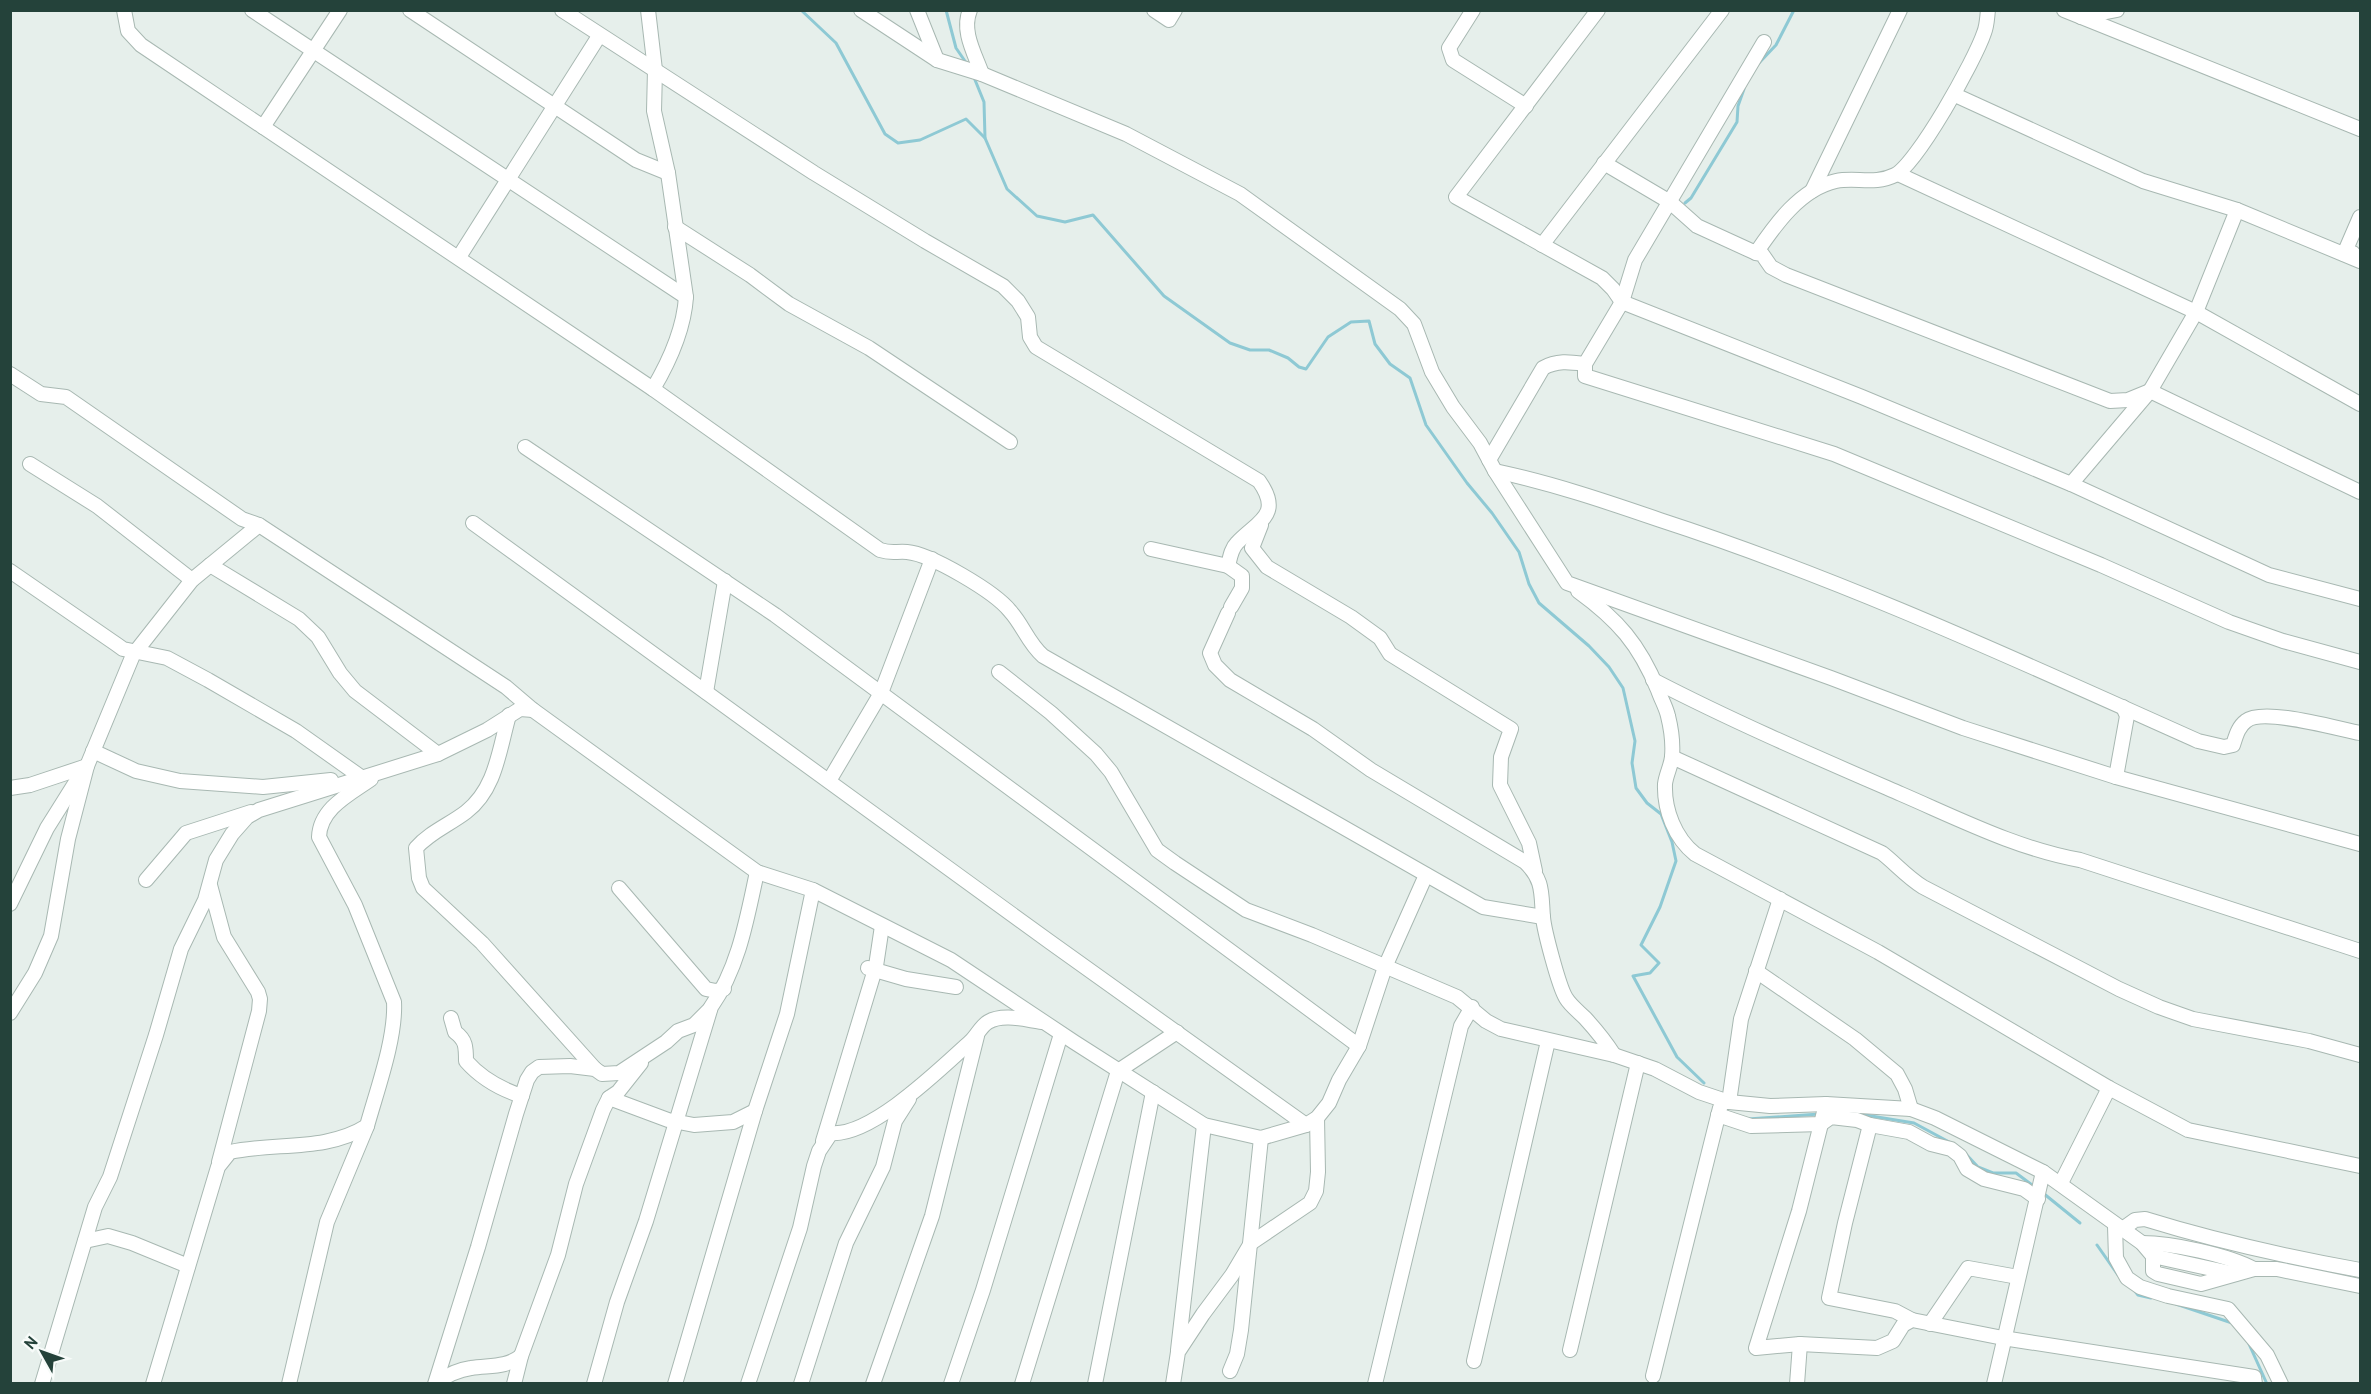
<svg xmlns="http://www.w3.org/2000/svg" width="2371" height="1394" viewBox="0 0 2371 1394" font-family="'PT Sans',sans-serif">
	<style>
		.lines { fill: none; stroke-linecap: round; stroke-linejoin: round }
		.stream { stroke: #8ec9d4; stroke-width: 3 }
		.minor-casing { stroke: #a8b8b2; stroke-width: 16 }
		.minor { stroke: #fff; stroke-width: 14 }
	</style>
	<rect width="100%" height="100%" fill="#e6efeb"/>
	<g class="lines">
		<g class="stream">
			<polyline points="801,10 836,43 885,134 898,143 920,140 966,119 985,138 1007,189 1037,216 1065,222 1093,215 1164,296 1230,343 1250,350 1269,350 1288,358 1299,367 1306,369 1328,337 1351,322 1369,321 1375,344 1390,364 1410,378 1426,425 1467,483 1492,513 1519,552 1529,584 1539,603 1589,646 1609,667 1623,688 1635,741 1632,763 1636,788 1647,803 1661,814 1672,842 1676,861 1660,907 1641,945 1659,963 1650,973 1633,976 1677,1057 1704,1083"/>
			<polyline points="946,10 956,48 967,64"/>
			<polyline points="1759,63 1776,45 1794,10"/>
			<polyline points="973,75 984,102 985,138"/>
			<polyline points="1685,203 1691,198 1737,122 1738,106 1744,89"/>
			<polyline points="1859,1114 1914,1123 1951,1143"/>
			<polyline points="1748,1119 1819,1114"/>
			<polyline points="1964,1152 1978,1167 1993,1173 2016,1173 2035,1187"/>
			<polyline points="2043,1193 2080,1223"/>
			<polyline points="2097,1245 2118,1275"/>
			<polyline points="2134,1290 2138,1295 2151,1298"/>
			<polyline points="2176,1304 2232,1323"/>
			<polyline points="2249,1344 2267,1384"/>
		</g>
		<defs>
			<g id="minor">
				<path d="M124,10L128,31L141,45L653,389L880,550C892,554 896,551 907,552C931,554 995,592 1010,611C1023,625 1028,643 1043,656L1483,907L1543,917"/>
				<polyline points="252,10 686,297"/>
				<polyline points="410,10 636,160 668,173"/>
				<path d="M562,10L814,173L925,241L1003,286L1018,301L1028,317L1030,337L1036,347L1259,481C1283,515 1258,521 1237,543C1231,549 1230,558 1228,566L1242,576V588L1231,607"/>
				<path d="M648,10L655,70L654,111L668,173L686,297C684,328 669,362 653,389"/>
				<polyline points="861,10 937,60 982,74 1126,134 1240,194 1400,309 1414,324 1432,372 1453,407 1480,443 1495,471 1567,583 1831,678 1963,728 2116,777 2360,844"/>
				<polyline points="917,10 937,60"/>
				<path d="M970,10C961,31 975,54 982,74"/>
				<polyline points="1154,10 1169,20 1175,10"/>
				<polyline points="1473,10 1449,48 1453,60 1526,106"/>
				<polyline points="1598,10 1456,197 1602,278 1613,289 1622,302 1862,397 2071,484 2269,575 2360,599"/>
				<polyline points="2064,10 2360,129"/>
				<polyline points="2081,17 2117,10"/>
				<polyline points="1764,42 1635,260 1622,302 1585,364 1585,376 1834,454 2101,565 2229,622 2283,641 2360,662"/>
				<polyline points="1955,95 2143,181 2237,210 2360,261"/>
				<polyline points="263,127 340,10"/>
				<path d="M1604,163L1670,202L1697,226L1756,253C1775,225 1800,189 1836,181C1856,177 1875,185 1895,175C1917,164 1975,60 1984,33C1987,26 1987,18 1988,10"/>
				<polyline points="1898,174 2196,312 2360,404"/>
				<polyline points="1812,191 1900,10"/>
				<polyline points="675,227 750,275 789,304 869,348 1010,442"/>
				<polyline points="1542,245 1722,10"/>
				<polyline points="1756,253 1762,254 1771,267 1786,275 2110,401 2128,400 2150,391 2360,492"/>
				<polyline points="2353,253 2344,254 2360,217"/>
				<polyline points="459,257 599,36"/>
				<polyline points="10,374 41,394 66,397 242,519 259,525 506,687 533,710 757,872 813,890 951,960 1074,1042 1204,1125 1261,1138 1306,1125 1317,1118 1329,1103 1339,1080 1359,1046 1385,967 1426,875"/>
				<polyline points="525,447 775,615 1359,1046"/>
				<path d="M1489,460L1543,368C1557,360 1570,362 1585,364"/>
				<polyline points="30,464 97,506 192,580"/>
				<path d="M1495,471C1551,483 1605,501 1660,520C1845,580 2021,662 2198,741L2224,747L2233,745C2236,736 2238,727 2246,721C2263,707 2338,729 2360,733"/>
				<polyline points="2071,484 2150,391 2196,312 2237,210"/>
				<polyline points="473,523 1050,942 1306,1125"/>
				<polyline points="1261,525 1252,548 1267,567 1351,617 1380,638 1390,654 1511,729 1501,757 1500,785 1529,843 1535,871"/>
				<polyline points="1151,549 1228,566"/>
				<polyline points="210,565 299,619 318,637 340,673 355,691 438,754"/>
				<polyline points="10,571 116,644 123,649 167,658 208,680 296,731 361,777"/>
				<path d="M1578,591C1618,620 1639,644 1658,690C1661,699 1666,707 1668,716C1671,728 1673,745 1672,757C1671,766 1666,775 1665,784C1664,810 1675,838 1695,854L1878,952L2109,1088L2188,1130L2360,1166"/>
				<path d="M1228,613L1210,653L1215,665L1230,680L1313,729L1371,770L1525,862C1544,880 1541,894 1543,917C1544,930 1559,987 1566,998C1570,1005 1579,1012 1585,1018C1596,1030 1605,1041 1614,1055"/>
				<polyline points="999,672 1051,713 1096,754 1111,772 1157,850 1175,863 1246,910 1312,935 1457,997 1486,1021 1501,1029 1614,1055 1655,1069 1699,1092 1729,1102 1770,1106 1826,1104 1911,1109 1935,1118 2043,1172 2142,1243 2153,1256 2235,1274"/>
				<path d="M1653,680C1734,722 1818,758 1901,794C1959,819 2018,849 2080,860L2360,951"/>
				<polyline points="706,692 725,581"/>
				<path d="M509,715C499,750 496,789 466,812C449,825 430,832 416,848L419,878L423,888L482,943L595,1069"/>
				<polyline points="93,751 136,771 180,781 263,787 331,780"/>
				<path d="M1672,757L1882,853C1896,864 1907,877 1923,887L2119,989L2159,1007L2193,1019L2309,1041L2360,1055"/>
				<polyline points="2116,777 2127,716 2123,707"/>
				<polyline points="829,781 881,693 932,559"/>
				<polyline points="10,788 30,785 87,766"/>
				<polyline points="146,880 186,833 251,812"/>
				<polyline points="210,885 224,937 258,992 260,999 259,1011 219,1162"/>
				<polyline points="619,888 706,989 716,991 724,989"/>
				<polyline points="10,904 47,828 79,777"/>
				<polyline points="868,968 906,979 956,987"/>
				<polyline points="1756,971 1855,1039 1897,1074 1905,1089 1911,1109"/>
				<polyline points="10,1013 35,973 51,936 68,839 87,766 133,655 192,580 259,525"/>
				<path d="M451,1018L455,1032C466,1040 466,1047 466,1061C481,1078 500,1089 522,1096"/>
				<polyline points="609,1098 668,1120 694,1125 733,1122 755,1111"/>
				<polyline points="1729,1102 1741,1019 1780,899"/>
				<polyline points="1826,1104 1799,1211 1756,1348 1800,1344 1877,1348 1893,1341 1903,1325 1912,1320 2003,1338 2254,1377 2255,1384"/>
				<polyline points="1718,1115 1751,1126 1821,1124 1831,1117 1857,1120 1870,1125 1909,1132 1931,1144 1951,1149 1960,1156 1967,1169 1984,1179 2024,1189 2038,1199"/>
				<polyline points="1870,1125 1845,1223 1829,1298 1895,1311 1912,1320"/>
				<polyline points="823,1141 876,966 882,926"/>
				<polyline points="2061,1183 2109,1088"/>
				<polyline points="2115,1226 2116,1258 2127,1278 2140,1287 2168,1296 2228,1309 2267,1355 2281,1384"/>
				<path d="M2121,1230L2135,1220L2145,1219C2216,1241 2288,1257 2360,1270"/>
				<polyline points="85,1241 108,1236 132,1243 188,1266"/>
				<path d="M2142,1243C2172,1243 2228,1255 2254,1269"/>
				<polyline points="2153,1256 2153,1271 2158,1274 2201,1284 2254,1269 2277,1269 2360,1286"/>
				<polyline points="1930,1324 1968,1268 2018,1277"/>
				<polyline points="1178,1350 1204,1125"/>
				<polyline points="1570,1350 1638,1063"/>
				<polyline points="1474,1361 1548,1041"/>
				<polyline points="1230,1371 1237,1354 1241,1330 1261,1138"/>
				<polyline points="1653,1376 1720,1108"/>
				<path d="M436,1383C447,1375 457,1370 471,1368C489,1365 506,1368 521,1356"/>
				<polyline points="42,1384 95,1207 110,1177 156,1035 181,949 205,900 216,860 232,834 247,817 259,810 438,754 487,730 520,709 533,710"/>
				<path d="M153,1384L218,1167L230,1152C275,1142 326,1152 367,1126C377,1090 396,1038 394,1002L355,905L319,837C320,808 350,794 371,779"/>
				<polyline points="289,1384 327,1222 367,1126"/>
				<polyline points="435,1384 478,1247 516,1114 527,1080 532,1072 539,1067 570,1066 595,1069 602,1074 619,1073 666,1042 678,1031 694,1025 710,1009"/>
				<polyline points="514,1384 521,1356 558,1255 576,1184 603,1110 609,1098 618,1092 641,1063"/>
				<path d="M594,1384L617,1302L646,1221L711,1007C739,967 747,918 757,872"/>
				<polyline points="675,1384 755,1111 787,1014 813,890"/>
				<path d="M748,1384L800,1228L814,1166L819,1151L831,1133C871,1137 940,1069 970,1042C976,1037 981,1026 988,1022C1003,1013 1026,1020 1042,1022"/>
				<polyline points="801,1384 846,1243 883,1167 895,1121 909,1099"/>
				<polyline points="873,1384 932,1216 977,1036"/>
				<polyline points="951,1384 983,1290 1061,1034"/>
				<polyline points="1022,1384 1118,1071 1177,1032"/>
				<polyline points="1095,1384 1153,1092"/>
				<polyline points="1173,1384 1178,1352 1203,1314 1232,1275 1251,1243 1310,1203 1316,1191 1318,1172 1317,1118"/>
				<polyline points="1375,1384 1461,1026 1472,1007"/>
				<polyline points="1797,1384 1800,1344"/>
				<polyline points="1994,1384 2043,1172"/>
			</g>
		</defs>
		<use href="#minor" class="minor-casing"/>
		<use href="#minor" class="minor"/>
	</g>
	<rect width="2371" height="1394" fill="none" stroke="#24423a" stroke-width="24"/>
	<g transform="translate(42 1352) rotate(310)" stroke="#f7fbf9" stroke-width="4.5" paint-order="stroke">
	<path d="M0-4.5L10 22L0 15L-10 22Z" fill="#24423a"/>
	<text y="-9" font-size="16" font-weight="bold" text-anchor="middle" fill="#24423a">N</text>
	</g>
</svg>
